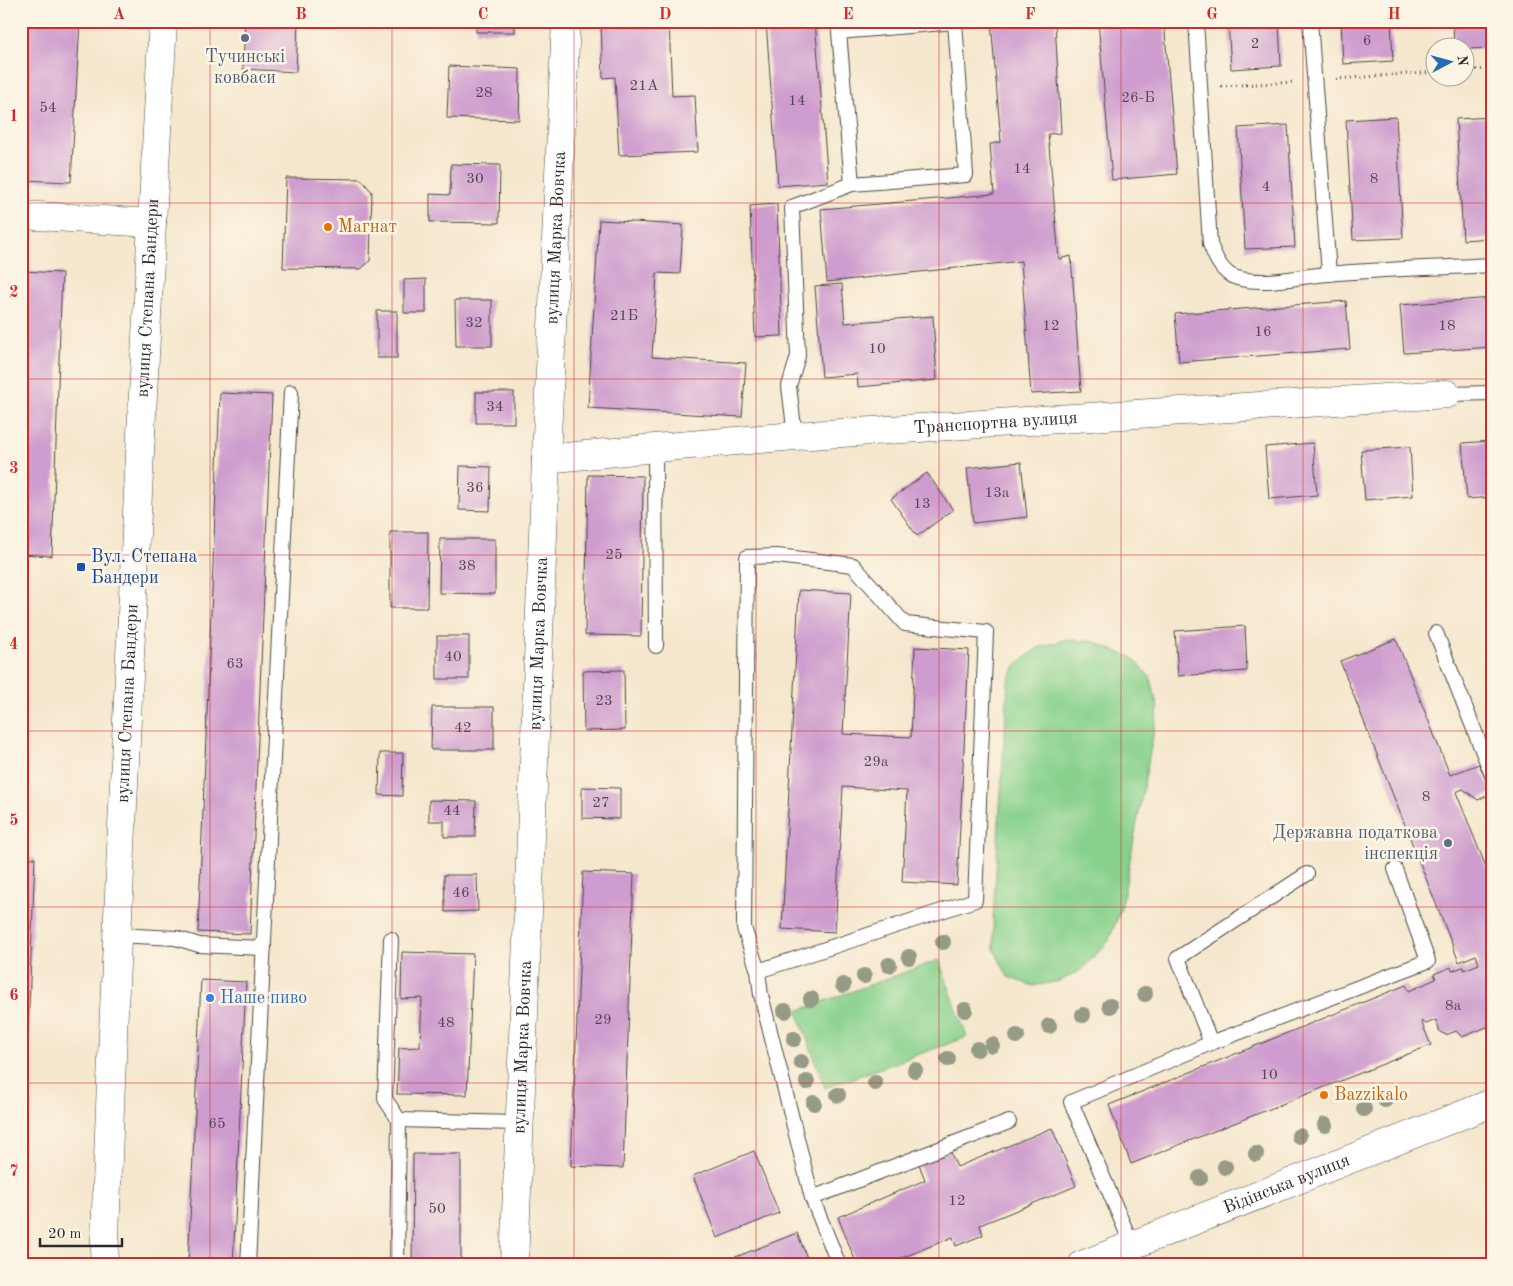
<svg xmlns="http://www.w3.org/2000/svg" width="1513" height="1286" viewBox="0 0 1513 1286" font-family="'Old Standard TT',serif">
	<style>
		.green { fill: #88d18c; stroke: #5a7e5c }
		.building { fill: #ce9cce }
		.lines { fill: none; stroke-linecap: round; stroke-linejoin: round }
		.lane-casing { stroke: #494743; stroke-width: 16 }
		.street-casing { stroke: #494743; stroke-width: 29 }
		.secondary-casing { stroke: #494743; stroke-width: 29 }
		.path { stroke: #494743; stroke-width: 3; stroke-dasharray: 1 4; stroke-linecap: butt }
		.lane { stroke: #fff; stroke-width: 14 }
		.street { stroke: #fff; stroke-width: 28 }
		.secondary { stroke: #fff; stroke-width: 28 }
		.tree { fill: #959b84 }
		.grid { fill: none; stroke: #d62828; stroke-width: 1; stroke-opacity: 0.55 }
		.service-dot { fill: #5c6f8a; stroke: #fcf5e5; stroke-width: 2 }
		.food-dot { fill: #e8710a; stroke: #fcf5e5; stroke-width: 2 }
		.transit-dot { fill: #1a4fb4; stroke: #fcf5e5; stroke-width: 2 }
		.shop-dot { fill: #3f7fe0; stroke: #fcf5e5; stroke-width: 2 }
		.labels { text-anchor: middle; dominant-baseline: central; stroke-width: 5; stroke-linejoin: round; paint-order: stroke }
		.number-label { font-size: 15px; fill: #544754 }
		.service-label { font-size: 18px; fill: #4e5e75; stroke: #fcf5e5 }
		.food-label { font-size: 18px; fill: #c56008; stroke: #fcf5e5; text-anchor: start }
		.street-label { font-size: 18px; fill: #2b2b2b; stroke: #fcf5e5 }
		.transit-label { font-size: 18px; fill: #164399; stroke: #fcf5e5; text-anchor: start }
		.shop-label { font-size: 18px; fill: #366cbe; stroke: #fcf5e5; text-anchor: start }
		.neatline { fill: none; stroke: #d62828; stroke-width: 2 }
		.grid-label { font-size: 16px; text-anchor: middle; font-weight: bold; fill: #d62828 }
	</style>
	<rect width="100%" height="100%" fill="#fcf5e5"/>
	<filter id="ink" filterUnits="userSpaceOnUse"><feTurbulence type="fractalNoise" baseFrequency=".02" numOctaves="2"/><feDisplacementMap in="SourceGraphic" scale="10" xChannelSelector="R" yChannelSelector="G"/><feConvolveMatrix kernelMatrix="1 2 1 2 8 2 1 2 1" color-interpolation-filters="sRGB"/></filter>
	<filter id="wash" filterUnits="userSpaceOnUse"><feTurbulence type="fractalNoise" baseFrequency=".0096" numOctaves="4" result="noise"/><feDisplacementMap in="SourceGraphic" scale="20" xChannelSelector="R" yChannelSelector="G"/><feGaussianBlur stdDeviation="1.12" result="paint"/><feColorMatrix in="noise" values="0 0 0 0 0 0 0 0 0 0 0 0 0 0 0 0 0 1.4 0 .05"/><feComposite in="paint" operator="in"/></filter>
	<g filter="url(#wash)">
		<rect width="100%" height="100%" fill="#f5e7cd"/>
		<g class="green">
			<polygon points="1064,640 1091,641 1133,658 1151,678 1158,709 1121,909 1108,942 1081,970 1060,981 1033,986 1008,977 994,949 993,919 1008,681 1017,664 1038,648"/>
			<polygon points="939,960 967,1037 825,1088 797,1011"/>
		</g>
		<g id="blocks">
			<g class="building">
				<polygon points="22,21 80,21 71,182 21,180"/>
				<polygon points="245,21 298,21 296,72 243,69"/>
				<rect x="476" y="21" width="39" height="11"/>
				<polygon points="669,21 672,96 695,95 698,152 619,155 615,77 603,78 601,22"/>
				<polygon points="766,21 815,21 828,182 778,186"/>
				<polygon points="991,21 1055,21 1061,133 1048,134 1059,259 1071,256 1081,391 1031,394 1021,261 827,282 821,209 994,194 990,144 1001,142"/>
				<polygon points="1098,21 1164,21 1177,174 1112,180"/>
				<polygon points="1228,21 1279,21 1281,66 1231,69"/>
				<polygon points="1341,21 1391,21 1393,61 1343,64"/>
				<polygon points="1453,21 1492,21 1492,48 1466,49 1466,48 1454,48"/>
				<polygon points="449,66 520,69 519,120 447,118"/>
				<polygon points="1396,117 1403,238 1353,240 1346,120"/>
				<polygon points="1492,117 1492,238 1463,240 1456,119"/>
				<polygon points="1288,125 1295,247 1245,249 1238,128"/>
				<polygon points="451,164 500,165 499,223 430,222 430,194 450,195"/>
				<polygon points="286,178 361,179 372,192 370,261 361,269 283,268"/>
				<polygon points="777,204 782,336 755,337 750,206"/>
				<polygon points="599,220 683,225 680,274 657,273 652,357 746,363 742,417 588,408"/>
				<polygon points="21,271 62,273 52,556 21,554"/>
				<polygon points="426,279 426,313 404,313 404,280"/>
				<polygon points="842,284 845,323 933,316 937,380 858,387 857,374 822,377 815,286"/>
				<polygon points="1492,298 1492,347 1404,353 1400,305"/>
				<polygon points="455,300 492,300 492,346 456,346"/>
				<polygon points="1346,301 1350,349 1179,362 1175,314"/>
				<rect x="377" y="311" width="20" height="47"/>
				<rect x="476" y="392" width="38" height="31"/>
				<polygon points="220,393 272,395 250,934 198,932"/>
				<polygon points="1492,441 1492,497 1467,499 1462,443"/>
				<polygon points="1313,443 1317,495 1269,499 1265,447"/>
				<polygon points="1410,447 1413,496 1365,500 1361,450"/>
				<polygon points="1021,462 1027,517 973,523 967,468"/>
				<polygon points="460,466 491,467 490,511 459,510"/>
				<polygon points="927,473 953,510 917,536 891,499"/>
				<polygon points="588,475 643,476 641,636 585,635"/>
				<polygon points="390,532 428,532 427,608 390,608"/>
				<polygon points="440,539 495,539 495,594 439,593"/>
				<polygon points="799,590 851,593 843,734 911,737 915,647 969,650 957,885 902,882 907,791 843,787 835,932 782,929"/>
				<polygon points="1245,626 1247,671 1178,676 1175,631"/>
				<rect x="437" y="636" width="32" height="43"/>
				<polygon points="1396,639 1450,775 1479,764 1492,793 1478,800 1463,789 1456,792 1492,882 1492,1025 1462,1037 1456,1031 1446,1035 1440,1032 1436,1020 1426,1024 1421,1021 1431,1045 1131,1164 1109,1105 1406,985 1409,991 1436,979 1434,974 1451,967 1452,971 1463,967 1464,970 1479,964 1476,955 1459,962 1340,661"/>
				<polygon points="624,670 625,730 584,731 583,671"/>
				<polygon points="432,707 494,707 494,750 431,750"/>
				<polygon points="380,753 403,753 402,796 379,795"/>
				<polygon points="582,787 620,788 620,819 582,818"/>
				<polygon points="429,800 476,801 475,837 444,837 444,821 429,821"/>
				<polygon points="21,857 35,858 23,1154 21,1154"/>
				<polygon points="583,872 634,874 623,1168 571,1166"/>
				<polygon points="444,875 477,875 478,911 445,912"/>
				<polygon points="402,952 473,954 467,1095 397,1094 399,1048 420,1047 422,998 401,999"/>
				<polygon points="201,980 246,982 233,1265 188,1265"/>
				<polygon points="1052,1128 1076,1186 980,1225 983,1235 956,1246 953,1237 884,1265 857,1265 838,1217 925,1180 919,1164 950,1151 957,1167"/>
				<polygon points="754,1151 779,1213 717,1238 693,1176"/>
				<polygon points="413,1154 461,1154 461,1265 412,1265"/>
				<polygon points="797,1233 810,1265 730,1265 728,1260"/>
				<polygon points="1492,1258 1492,1265 1475,1265"/>
			</g>
		</g>
	</g>
	<g filter="url(#ink)">
		<use href="#blocks" fill-opacity="0" stroke="#494743" stroke-width="1"/>
		<g class="lines">
			<defs>
				<g id="lane">
					<path d="M1196,21L1210,244C1215,257 1222,274 1237,278C1266,286 1299,276 1328,274C1382,269 1437,268 1492,265"/>
					<polyline points="1310,21 1329,274"/>
					<polyline points="1447,394 1492,393"/>
					<polyline points="795,436 789,386 798,356 792,207 852,184 966,175 955,22 839,32 852,184"/>
					<polyline points="655,448 656,646"/>
					<polyline points="1436,633 1492,775"/>
					<polyline points="116,935 176,938 199,945 264,948"/>
					<polyline points="391,939 385,1099 399,1120 397,1265"/>
					<polyline points="758,971 975,900 986,632 905,624 853,565 777,556 747,557 744,928 758,971 761,995 812,1198 839,1265"/>
					<polyline points="1211,1043 1428,961 1395,869"/>
					<polyline points="399,1120 520,1123"/>
					<polyline points="812,1198 1009,1122"/>
					<polyline points="1132,1245 1071,1102 1211,1043 1178,958 1307,874"/>
					<polyline points="248,1265 291,392"/>
				</g>
				<g id="street">
					<polyline points="21,215 152,223"/>
					<path id="s1" d="M546,459L655,448L795,436L1447,394"/>
					<path id="s2" d="M514,1265L546,459L566,21"/>
				</g>
				<g id="secondary">
					<path id="s3" d="M104,1265C119,850 140,436 163,21"/>
					<path id="s4" d="M1082,1265L1492,1103"/>
				</g>
			</defs>
			<use href="#lane" class="lane-casing"/>
			<use href="#street" class="street-casing"/>
			<use href="#secondary" class="secondary-casing"/>
			<g class="path">
				<polyline points="1466,70 1492,69"/>
				<polyline points="1336,79 1436,72"/>
				<polyline points="1221,86 1295,82"/>
			</g>
			<use href="#lane" class="lane"/>
			<use href="#street" class="street"/>
			<use href="#secondary" class="secondary"/>
		</g>
		<g class="tree">
			<circle cx="943" cy="942" r="8"/>
			<circle cx="909" cy="957" r="8"/>
			<circle cx="889" cy="965" r="8"/>
			<circle cx="864" cy="976" r="8"/>
			<circle cx="843" cy="985" r="8"/>
			<circle cx="1145" cy="994" r="8"/>
			<circle cx="811" cy="999" r="8"/>
			<circle cx="1110" cy="1006" r="8"/>
			<circle cx="965" cy="1010" r="8"/>
			<circle cx="785" cy="1011" r="8"/>
			<circle cx="1083" cy="1015" r="8"/>
			<circle cx="1049" cy="1026" r="8"/>
			<circle cx="1017" cy="1036" r="8"/>
			<circle cx="794" cy="1039" r="8"/>
			<circle cx="992" cy="1045" r="8"/>
			<circle cx="977" cy="1049" r="8"/>
			<circle cx="948" cy="1059" r="8"/>
			<circle cx="801" cy="1062" r="8"/>
			<circle cx="915" cy="1070" r="8"/>
			<circle cx="807" cy="1082" r="8"/>
			<circle cx="875" cy="1083" r="8"/>
			<circle cx="838" cy="1095" r="8"/>
			<circle cx="1385" cy="1100" r="8"/>
			<circle cx="814" cy="1103" r="8"/>
			<circle cx="1364" cy="1109" r="8"/>
			<circle cx="1325" cy="1125" r="8"/>
			<circle cx="1299" cy="1136" r="8"/>
			<circle cx="1256" cy="1154" r="8"/>
			<circle cx="1225" cy="1167" r="8"/>
			<circle cx="1200" cy="1178" r="8"/>
		</g>
	</g>
	<path class="grid" d="M210,21V1265M392,21V1265M574,21V1265M756,21V1265M939,21V1265M1121,21V1265M1303,21V1265M21,203H1492M21,379H1492M21,555H1492M21,731H1492M21,907H1492M21,1083H1492"/>
	<g class="service-dot">
		<circle cx="245" cy="38" r="5"/>
		<circle cx="1448" cy="843" r="5"/>
	</g>
	<g class="food-dot">
		<circle cx="328" cy="227" r="5"/>
		<circle cx="1324" cy="1095" r="5"/>
	</g>
	<rect class="transit-dot" x="76" y="562" width="10" height="10" rx="2.5"/>
	<circle class="shop-dot" cx="210" cy="998" r="5"/>
	<g class="labels">
		<g class="number-label">
			<text x="1367" y="41">6</text>
			<text x="1255" y="44">2</text>
			<text x="644" y="86">21А</text>
			<text x="484" y="93">28</text>
			<text x="1138" y="98">26-Б</text>
			<text x="797" y="101">14</text>
			<text x="48" y="108">54</text>
			<text x="1022" y="169">14</text>
			<text x="475" y="179">30</text>
			<text x="1374" y="179">8</text>
			<text x="1266" y="187">4</text>
			<text x="624" y="316">21Б</text>
			<text x="474" y="323">32</text>
			<text x="1051" y="326">12</text>
			<text x="1447" y="326">18</text>
			<text x="1263" y="332">16</text>
			<text x="877" y="349">10</text>
			<text x="495" y="407">34</text>
			<text x="475" y="488">36</text>
			<text x="997" y="493">13а</text>
			<text x="922" y="504">13</text>
			<text x="614" y="555">25</text>
			<text x="467" y="566">38</text>
			<text x="453" y="657">40</text>
			<text x="235" y="664">63</text>
			<text x="604" y="701">23</text>
			<text x="463" y="728">42</text>
			<text x="876" y="762">29а</text>
			<text x="1426" y="797">8</text>
			<text x="601" y="803">27</text>
			<text x="452" y="811">44</text>
			<text x="461" y="893">46</text>
			<text x="1453" y="1006">8а</text>
			<text x="603" y="1020">29</text>
			<text x="446" y="1023">48</text>
			<text x="1269" y="1075">10</text>
			<text x="217" y="1124">65</text>
			<text x="957" y="1201">12</text>
			<text x="437" y="1209">50</text>
		</g>
		<g class="service-label">
			<text x="245" y="57">Тучинські<tspan x="245" dy="21">ковбаси</tspan></text>
			<text x="1438" y="833" text-anchor="end">Державна податкова<tspan x="1438" dy="21">інспекція</tspan></text>
		</g>
		<g class="food-label">
			<text x="338" y="227">Магнат</text>
			<text x="1334" y="1095">Bazzikalo</text>
		</g>
		<g class="street-label">
			<text stroke="none"><textPath href="#s2" startOffset="1028">вулиця Марка Вовчка</textPath></text>
			<text stroke="none"><textPath href="#s3" startOffset="968">вулиця Степана Бандери</textPath></text>
			<text stroke="none"><textPath href="#s1" startOffset="451">Транспортна вулиця</textPath></text>
			<text stroke="none"><textPath href="#s2" startOffset="622">вулиця Марка Вовчка</textPath></text>
			<text stroke="none"><textPath href="#s3" startOffset="562">вулиця Степана Бандери</textPath></text>
			<text stroke="none"><textPath href="#s2" startOffset="218">вулиця Марка Вовчка</textPath></text>
			<text stroke="none"><textPath href="#s4" startOffset="220">Відінська вулиця</textPath></text>
		</g>
		<g class="transit-label">
			<text x="91" y="557">Вул. Степана<tspan x="91" dy="21">Бандери</tspan></text>
		</g>
		<g class="shop-label">
			<text x="220" y="998">Наше пиво</text>
		</g>
	</g>
	<rect width="1513" height="1286" fill="none" stroke="#fcf5e5" stroke-width="55"/>
	<g transform="translate(1450 62) rotate(84)"><circle r="24" fill="#fcf5e5" stroke="#a8a49b"/>
	<path d="M0-4L9 19L0 12L-9 19Z" fill="#1f6fb2"/>
	<text y="-8" font-size="14" font-weight="bold" text-anchor="middle" fill="#2b2b2b">N</text>
	</g>
	<path d="M40 1238v8h82v-8" fill="none" stroke="#2b2b2b" stroke-width="2.5"/>
	<text x="48" y="1238" font-size="15" fill="#2b2b2b" stroke="#fcf5e5" stroke-width="4" paint-order="stroke">20 m</text>
	<rect x="28" y="28" width="1458" height="1230" class="neatline"/>
	<g class="grid-label">
		<text x="119" y="19">A</text>
		<text x="301" y="19">B</text>
		<text x="483" y="19">C</text>
		<text x="665" y="19">D</text>
		<text x="848" y="19">E</text>
		<text x="1030" y="19">F</text>
		<text x="1212" y="19">G</text>
		<text x="1394" y="19">H</text>
		<text x="14" y="121">1</text>
		<text x="14" y="297">2</text>
		<text x="14" y="473">3</text>
		<text x="14" y="649">4</text>
		<text x="14" y="825">5</text>
		<text x="14" y="1000">6</text>
		<text x="14" y="1176">7</text>
	</g>
</svg>
